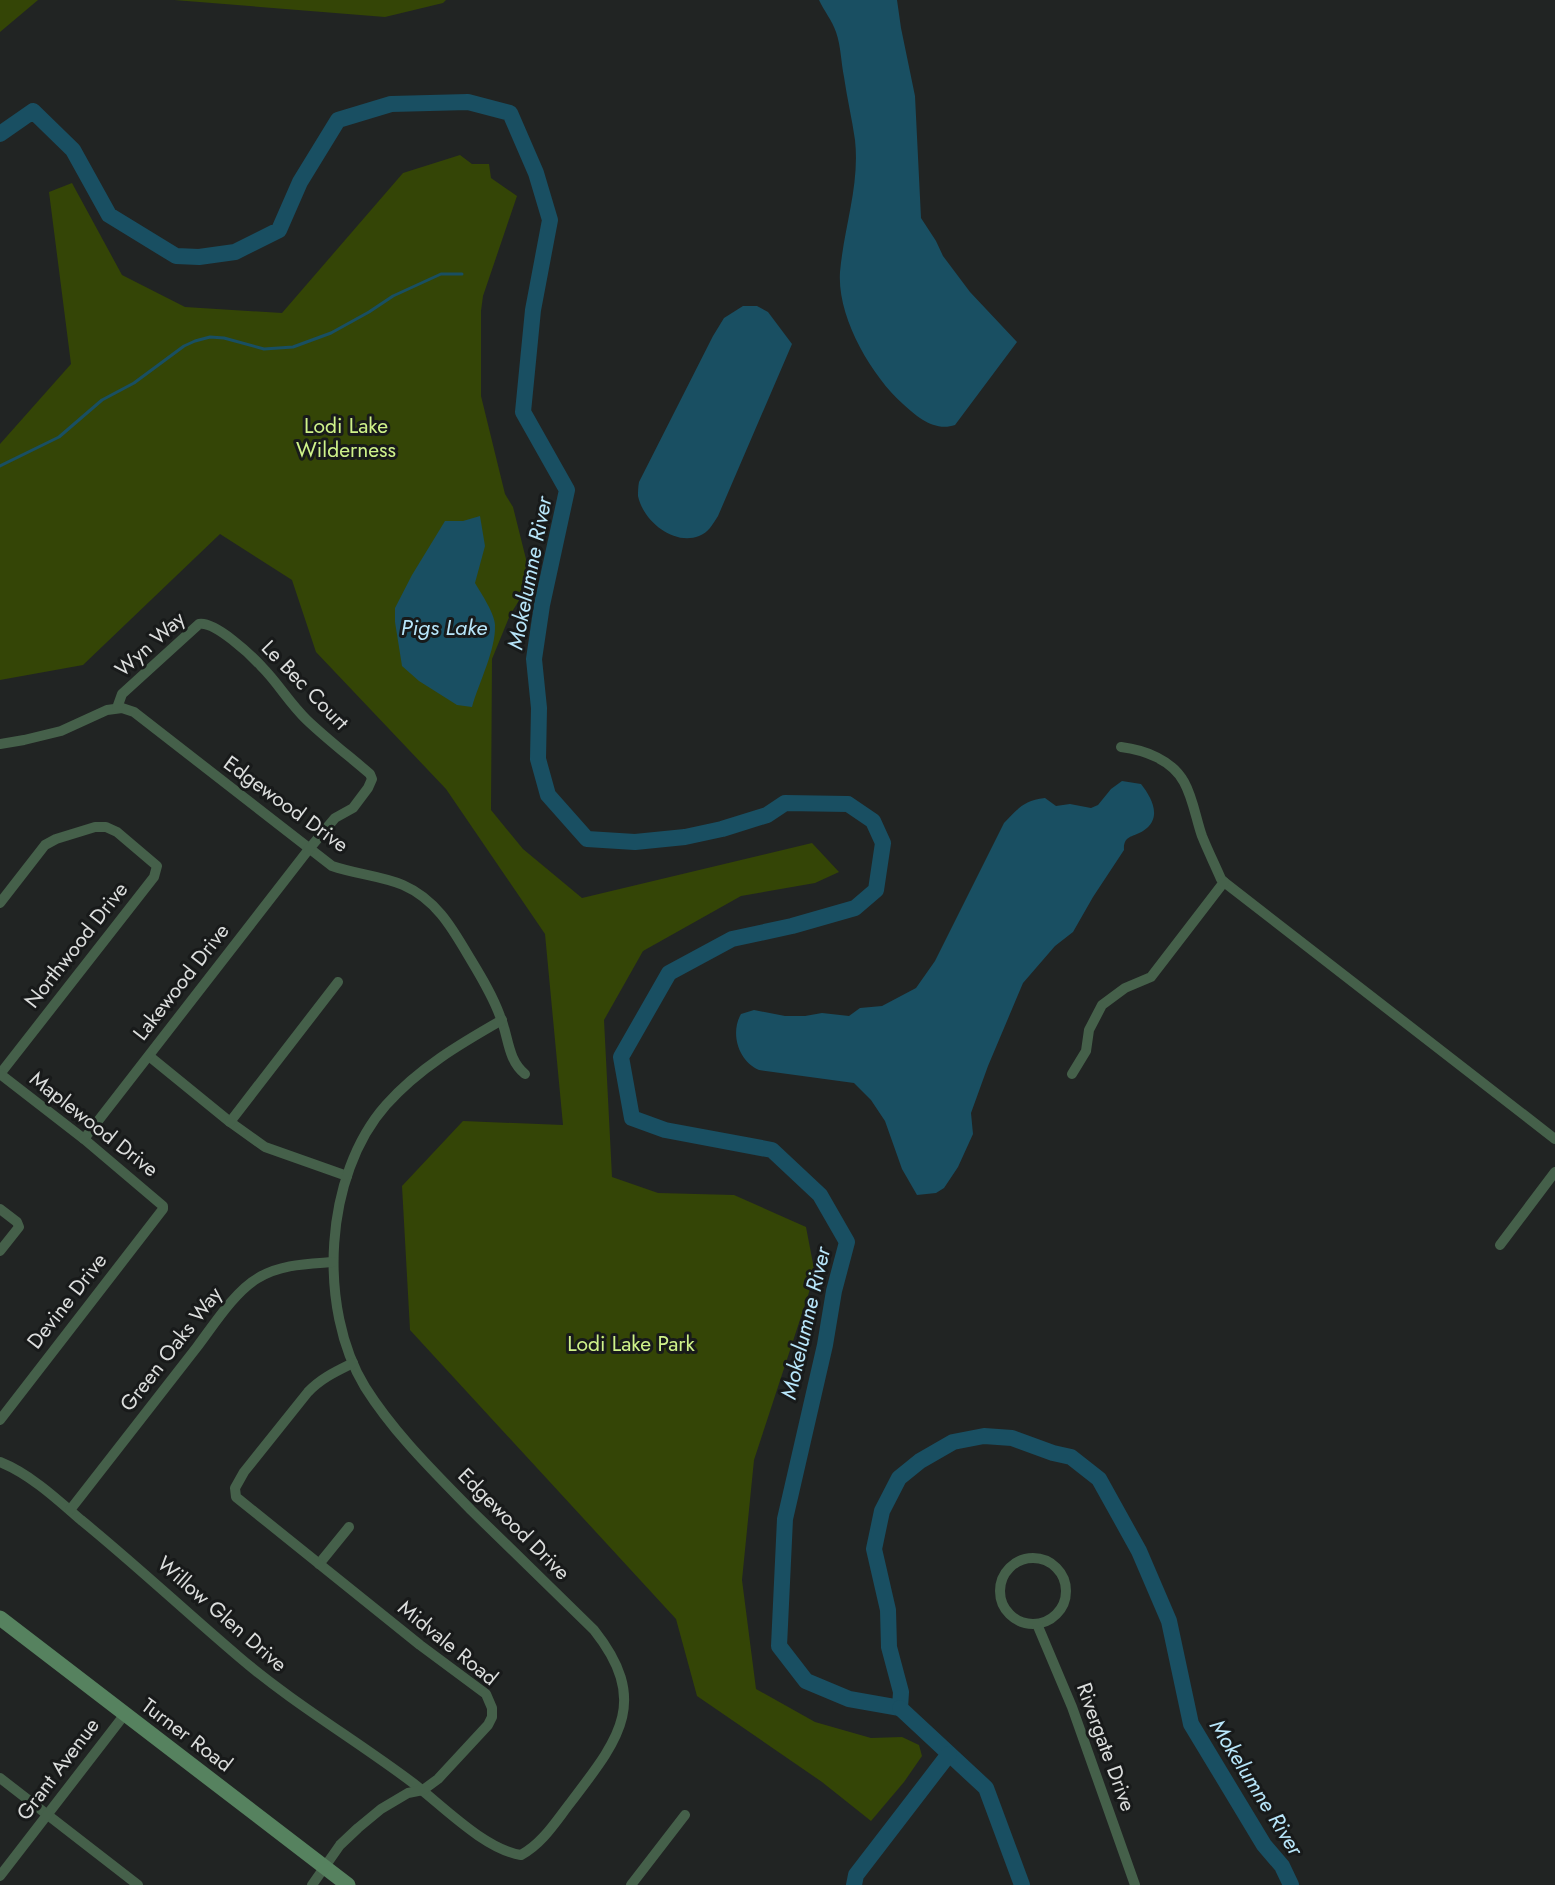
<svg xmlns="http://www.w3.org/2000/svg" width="1555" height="1885" viewBox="0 0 1555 1885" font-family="Jost,sans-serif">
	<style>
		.green { fill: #344506 }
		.water { fill: #194f62 }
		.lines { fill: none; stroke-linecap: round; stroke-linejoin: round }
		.stream { stroke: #194f62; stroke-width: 3 }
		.river { stroke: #194f62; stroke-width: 16 }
		.street { stroke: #45604a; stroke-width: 10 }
		.secondary { stroke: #56825f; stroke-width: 15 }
		.labels { text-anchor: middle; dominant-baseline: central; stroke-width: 6; stroke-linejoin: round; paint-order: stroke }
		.park-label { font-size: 21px; fill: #cff28a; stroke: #181a1a }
		.street-label { font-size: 21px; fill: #dbdddc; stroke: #181a1a }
		.water-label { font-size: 22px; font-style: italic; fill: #b8e6fa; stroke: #181a1a }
	</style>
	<rect width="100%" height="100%" fill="#212423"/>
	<g class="green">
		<polygon points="0,0 38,0 0,32"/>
		<polygon points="174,0 446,0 443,3 385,17"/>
		<polygon points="460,155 472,164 489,164 491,178 517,196 483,296 481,311 481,396 505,494 513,507 529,571 526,578 528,586 510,615 492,659 491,810 523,849 582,898 812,843 839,872 815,883 741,896 643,951 604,1020 612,1177 658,1193 734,1195 806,1227 815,1274 754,1460 742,1580 756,1689 815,1722 871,1738 902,1737 919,1745 922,1756 904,1782 871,1821 822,1782 697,1696 676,1619 410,1330 402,1186 463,1121 563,1125 545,934 446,789 316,652 292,580 220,534 83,665 0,680 0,444 71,364 49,192 72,183 122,275 185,307 282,313 403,173"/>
	</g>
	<g class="water">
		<path d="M819,0H897L901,28L915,96L921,218L936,241L943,256L970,292L1017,342L955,425C935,432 917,417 903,404C871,375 837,317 840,272C844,227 860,185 855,140C852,119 847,98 844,77C841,63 841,46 836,32C832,20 824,11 819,0Z"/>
		<path d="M743,306H757L768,312L792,344L718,516C713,524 708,533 699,536C674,546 643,521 638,496C638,492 638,487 639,482L713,336L724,318Z"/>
		<path d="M480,516L485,546L475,583C481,593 495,614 495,625C496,650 479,682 472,707L457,705L419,681L402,666L395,622V608L412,575L445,521H463Z"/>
		<path d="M1122,781L1141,784C1152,798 1163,818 1143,831C1134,837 1123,835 1124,850L1093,897L1073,932L1055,946L1023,983L988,1066L971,1113L973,1134L958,1167L944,1188L936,1193L917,1195L902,1169L885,1121L871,1100L854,1083L759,1070C738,1061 730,1033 741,1014L754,1010L785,1016H805L822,1013L849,1016L860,1008L882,1006L916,988L935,961L1004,823C1020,807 1023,801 1045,798L1056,806L1070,804L1091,808L1098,805L1111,789Z"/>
	</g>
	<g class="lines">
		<polyline class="stream" points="0,466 59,437 102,400 134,383 184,346 195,341 210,337 224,338 264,349 293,347 331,333 369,312 393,296 441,274 462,274"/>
		<g class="river">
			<polyline points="0,134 33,111 73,150 109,215 176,256 199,257 235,252 279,230 300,182 338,120 391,104 468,102 510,113 536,173 550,220 533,310 523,412 567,490 542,605 534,659 539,708 538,759 548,795 587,839 635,842 685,837 722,829 767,815 785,803 848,804 873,821 883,843 876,890 855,908 792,926 732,939 669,973 621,1057 632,1118 665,1130 772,1150 820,1195 847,1242 834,1291 825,1345 785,1519 779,1646 806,1681 849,1699 900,1708 901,1692 889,1647 888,1610 874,1549 882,1511 899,1478 920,1461 953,1442 984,1436 1012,1438 1053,1453 1071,1457 1099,1479 1139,1551 1169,1621 1191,1724 1264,1845 1282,1866 1291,1885"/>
			<polyline points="900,1708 986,1788 1022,1885"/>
			<polyline points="854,1885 856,1875 949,1754"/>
		</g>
		<g class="street">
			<path d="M0,744L24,740L61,731L107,710L122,708L134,712L332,866C355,874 382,876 403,885C435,899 451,926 468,955C480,975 492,994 500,1016C509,1037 507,1059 525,1074"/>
			<path d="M1121,747C1145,750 1172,760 1184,782C1193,798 1196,819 1202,836C1208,851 1215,865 1221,879L1224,882L1555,1139"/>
			<polyline points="0,903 45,845 56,839 95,827 106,827 117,832 157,866 154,877 0,1074"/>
			<polyline points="149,1056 230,1122 265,1147 347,1176"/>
			<polyline points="0,1074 84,1139 163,1206 163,1209 0,1420"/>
			<polyline points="1072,1074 1086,1051 1089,1030 1102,1005 1125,988 1151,977 1224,882"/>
			<polyline points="230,1122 338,982"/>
			<path d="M84,1139L309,849L335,818L353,808L368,788L372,779L370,774C349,756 327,739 307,720C290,704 278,683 262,667C251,655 215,621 199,624L122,694L117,708"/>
			<polyline points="0,1209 17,1222 19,1227 0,1251"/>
			<polyline points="1500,1245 1555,1172"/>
			<path d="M0,1462C30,1474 57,1499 81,1520C135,1564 186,1612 239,1657C294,1704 356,1740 413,1783C443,1806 484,1849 521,1855C543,1843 556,1821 571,1802C618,1740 651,1702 594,1630C553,1590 512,1550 471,1510C433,1471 394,1433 365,1387C317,1308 324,1175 386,1105C419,1068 460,1044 502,1020"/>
			<path d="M70,1510C112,1456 155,1401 197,1347C213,1326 235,1291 258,1278C281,1264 307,1264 333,1262"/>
			<circle cx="1033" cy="1591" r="33"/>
			<polyline points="319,1564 349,1527"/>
			<polyline points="1037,1624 1072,1707 1135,1885"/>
			<polyline points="0,1778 138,1885"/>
			<polyline points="0,1876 125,1714"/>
			<path d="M312,1885L340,1845L358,1828L381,1809L408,1793L423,1790L438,1779L488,1725L492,1717V1708L486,1694L420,1645L236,1497L235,1488L244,1472L308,1392C321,1378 337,1371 353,1363"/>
			<polyline points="631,1885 685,1815"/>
		</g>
		<polyline class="secondary" points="0,1618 348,1885"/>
	</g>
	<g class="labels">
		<g class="park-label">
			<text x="346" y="426">Lodi Lake<tspan x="346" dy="24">Wilderness</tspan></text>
			<text x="631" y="1344">Lodi Lake Park</text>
		</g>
		<g class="street-label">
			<text transform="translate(150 644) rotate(-42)">Wyn Way</text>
			<text transform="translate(305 685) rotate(46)">Le Bec Court</text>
			<text transform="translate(286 804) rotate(36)">Edgewood Drive</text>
			<text transform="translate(76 945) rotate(-52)">Northwood Drive</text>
			<text transform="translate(181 982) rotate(-52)">Lakewood Drive</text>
			<text transform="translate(94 1124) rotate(38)">Maplewood Drive</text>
			<text transform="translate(67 1301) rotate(-52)">Devine Drive</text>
			<text transform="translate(171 1349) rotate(-52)">Green Oaks Way</text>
			<text transform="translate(514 1524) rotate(45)">Edgewood Drive</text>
			<text transform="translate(222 1614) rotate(41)">Willow Glen Drive</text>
			<text transform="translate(448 1643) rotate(39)">Midvale Road</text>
			<text transform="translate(187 1735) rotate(37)">Turner Road</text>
			<text transform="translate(1106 1747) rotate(70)">Rivergate Drive</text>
			<text transform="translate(58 1769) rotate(-53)">Grant Avenue</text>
		</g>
		<g class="water-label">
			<text transform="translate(529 573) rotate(-79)">Mokelumne River</text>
			<text x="444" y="627">Pigs Lake</text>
			<text transform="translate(805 1323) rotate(-77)">Mokelumne River</text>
			<text transform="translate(1257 1787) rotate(58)">Mokelumne River</text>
		</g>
	</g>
</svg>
